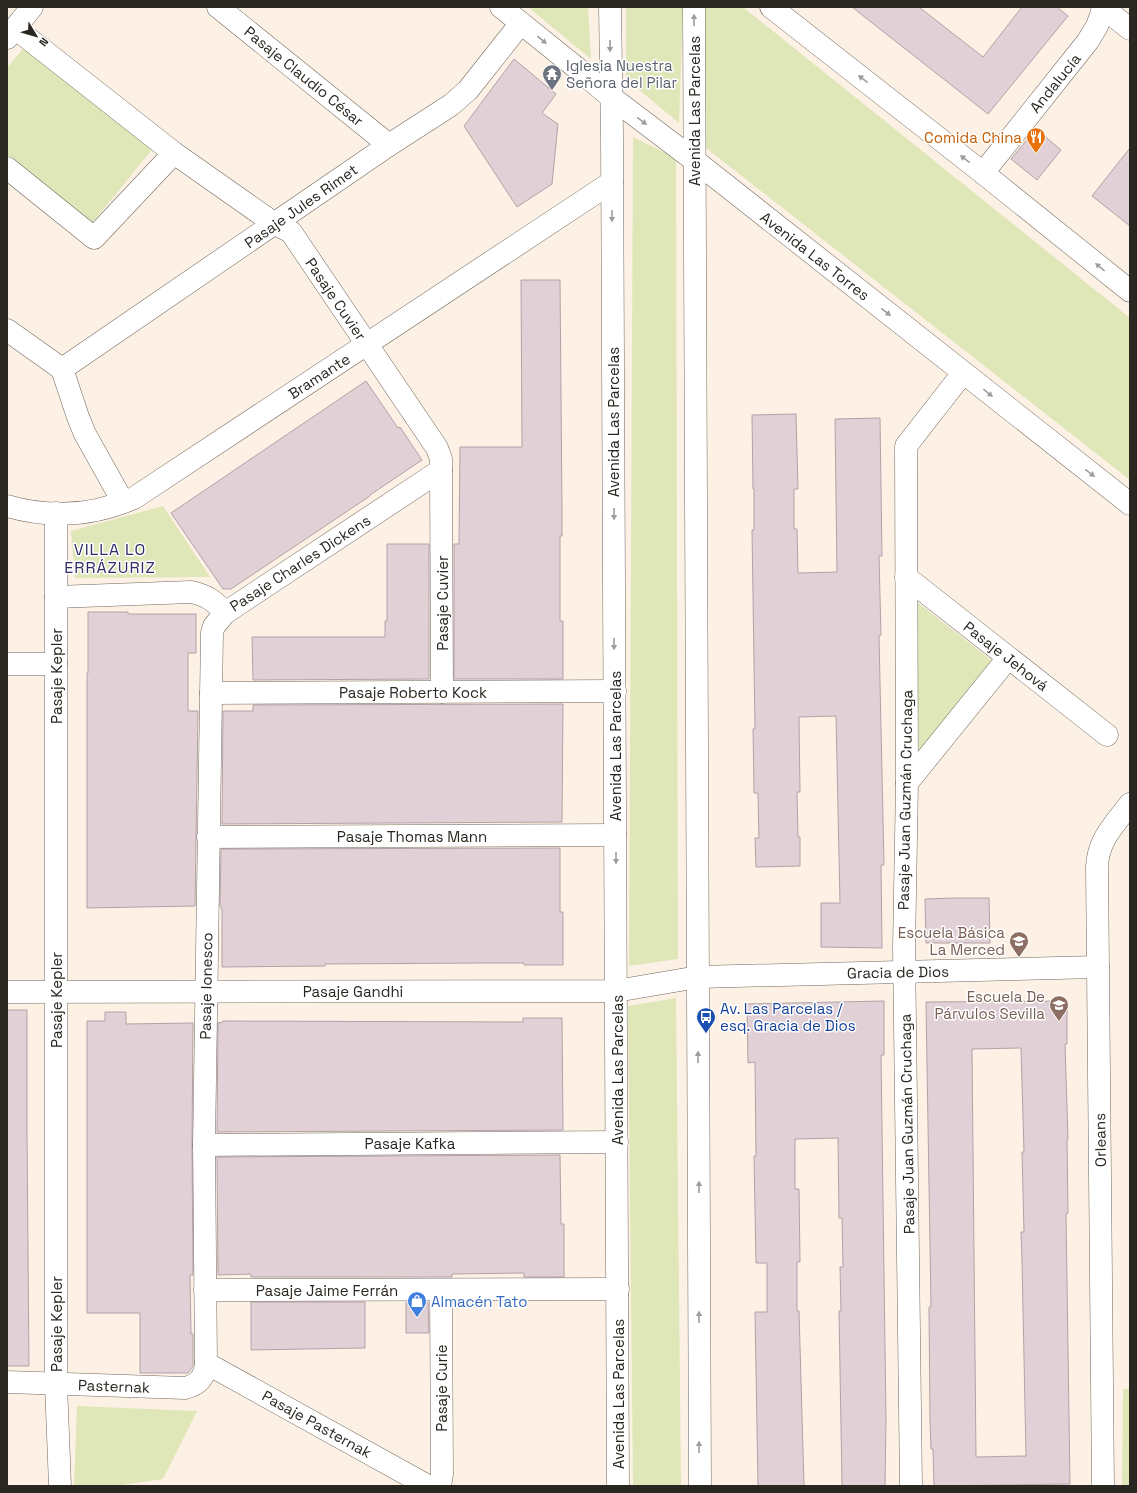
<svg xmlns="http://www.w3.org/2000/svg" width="1137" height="1493" viewBox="0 0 1137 1493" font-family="'Space Grotesk',sans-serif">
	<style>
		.green { fill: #dfe6b8 }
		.building { fill: #e1d0d6; stroke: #b2a2a7; fill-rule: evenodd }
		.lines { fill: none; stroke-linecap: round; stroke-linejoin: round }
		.street-casing { stroke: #72685e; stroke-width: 23 }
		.secondary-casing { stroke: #72685e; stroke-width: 23 }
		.street { stroke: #fff; stroke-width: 22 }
		.secondary { stroke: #fff; stroke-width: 22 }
		.oneway { fill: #9f9d9b }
		.labels { text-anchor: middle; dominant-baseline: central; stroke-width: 3; stroke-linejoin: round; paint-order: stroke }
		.worship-label { font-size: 15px; fill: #5b616d; stroke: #fff; text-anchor: start }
		.street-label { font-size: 15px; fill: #2a2621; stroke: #fff }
		.food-label { font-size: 15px; fill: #c56008; stroke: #fff; text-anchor: end }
		.education-label { font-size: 15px; fill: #785e54; stroke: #fff; text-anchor: end }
		.transit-label { font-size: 15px; fill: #164399; stroke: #fff; text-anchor: start }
		.shop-label { font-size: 15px; fill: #366cbe; stroke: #fff; text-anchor: start }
		.neighbourhood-label { font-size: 16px; letter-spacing: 1px; fill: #2f2c67; stroke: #fff }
	</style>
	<rect width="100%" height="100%" fill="#fdf1e5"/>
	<g class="green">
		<polygon points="528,7 588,7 591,59"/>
		<polygon points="626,7 683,7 679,123 626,79"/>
		<polygon points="704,7 743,7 1130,318 1130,480 706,148"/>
		<polygon points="27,44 155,146 92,223 7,155 7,68"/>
		<polygon points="633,137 676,158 678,959 629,966"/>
		<polygon points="163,506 210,577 75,578 71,531"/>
		<polygon points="917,602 992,661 919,753"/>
		<polygon points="676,998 681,1486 633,1486 628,1006"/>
		<polygon points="1123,1389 1130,1389 1130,1486 1122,1486"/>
		<polygon points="77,1406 197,1411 163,1479 115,1486 74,1486"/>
	</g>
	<g class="building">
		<polygon points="852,7 919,7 983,57 1022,7 1057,7 1068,16 988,114"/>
		<polygon points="514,59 556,94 542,113 558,124 552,184 517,207 464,126"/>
		<polygon points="1036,129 1061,150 1037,180 1011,159"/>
		<polygon points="1130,148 1130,226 1092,196"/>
		<polygon points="521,280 560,280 562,510 562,536 560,536 560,621 563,621 563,679 454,679 454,544 459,544 460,447 522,447"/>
		<polygon points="366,381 398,428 400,427 422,460 370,495 370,496 231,589 223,589 171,513"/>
		<polygon points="796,414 798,489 794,489 794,529 797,529 798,573 837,572 835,419 880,418 882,556 879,556 881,635 879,636 880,682 884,865 881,865 882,948 821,947 821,903 840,903 836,716 799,717 800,792 797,792 798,837 800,837 800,866 756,867 755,838 759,838 758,793 754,793 753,729 755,729 752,530 754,530 754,489 753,489 752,415"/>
		<polygon points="387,544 429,544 429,679 253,680 252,637 385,637 385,621 387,621"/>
		<polygon points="88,612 128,612 128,614 196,614 196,653 188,653 188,711 198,711 195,906 87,908 87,673 88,673"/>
		<polygon points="563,704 562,822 222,824 223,711 253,711 253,705"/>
		<polygon points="560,848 560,912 563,912 563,965 524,965 524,963 482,963 325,964 325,966 222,967 222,909 220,906 221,849"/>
		<polygon points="953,898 989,898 990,943 926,943 925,899"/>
		<polygon points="884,1001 884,1055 881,1055 886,1419 885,1486 842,1486 839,1311 841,1311 840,1267 843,1267 842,1218 839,1218 838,1138 795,1139 795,1189 799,1189 800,1262 797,1262 797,1311 799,1311 804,1486 758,1486 755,1312 767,1312 767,1263 756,1263 754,1156 756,1156 755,1062 748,1063 747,1004"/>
		<path d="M1067,1001V1044H1065L1068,1139H1067L1068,1213L1066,1214L1070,1484L934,1486L933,1449H931L930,1420L929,1307H931L926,1002ZM1021,1048L1024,1152H1022L1024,1232H1021L1022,1261L1026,1456L976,1457L972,1049Z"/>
		<polygon points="7,1010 27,1010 27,1132 29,1366 7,1366"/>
		<polygon points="105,1012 126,1012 126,1024 193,1023 192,1145 193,1275 190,1275 191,1334 193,1334 193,1366 188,1373 140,1373 140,1313 87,1313 87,1021 105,1021"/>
		<polygon points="523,1018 562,1018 563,1130 217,1132 218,1023 223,1022 223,1021 523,1022"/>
		<polygon points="560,1155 561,1224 564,1224 564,1277 524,1277 524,1273 452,1274 452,1277 251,1277 251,1274 218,1275 217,1157"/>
		<polygon points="251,1302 365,1302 365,1348 251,1350"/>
		<polygon points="406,1302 428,1302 429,1333 406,1333"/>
	</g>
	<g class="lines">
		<defs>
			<g id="street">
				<polyline points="218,7 389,145"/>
				<polyline points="1102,7 1130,29"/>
				<polyline points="15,28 174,153 275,224 291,232 437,448 441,459 441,470 442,692"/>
				<polyline points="7,38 32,7"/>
				<polyline points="7,168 94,238 174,153"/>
				<polyline points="983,173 1088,41 1097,26 1104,7"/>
				<polyline points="7,330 62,369"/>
				<polyline points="62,369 389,145 451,105 468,90 521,23"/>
				<polyline points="62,369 78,417 85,434 123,502"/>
				<path d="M7,506C49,518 93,516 134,498L612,182"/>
				<polyline points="56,513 56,1384 60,1486"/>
				<polyline points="906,577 1107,735"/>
				<path d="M56,597L191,592C206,595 215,601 225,613"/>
				<polyline points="7,664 56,664"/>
				<polyline points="211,693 615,691"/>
				<polyline points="907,783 1008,658"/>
				<polyline points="208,837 615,835"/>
				<polyline points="7,992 616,991 698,977 1098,967"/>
				<polyline points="204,1145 617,1142"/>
				<polyline points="205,1290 618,1289"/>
				<polyline points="206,1363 428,1486"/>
				<path d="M7,1382L185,1388C198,1385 205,1377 206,1363L204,1145L212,633L214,626L225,613L441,470"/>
				<polyline points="440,1486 442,1474 441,1290"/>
				<polyline points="911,1486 904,948 907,783 906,446 963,373"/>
				<path d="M1103,1486L1097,867C1098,840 1114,825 1130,804"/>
			</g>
			<g id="secondary">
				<polyline points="501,7 578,69 611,97 694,160 1130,504"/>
				<polyline points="610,7 612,135 618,1486"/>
				<polyline points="694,7 700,1486"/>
				<polyline points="771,7 983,173 1130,291"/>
			</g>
		</defs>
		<use href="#street" class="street-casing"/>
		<use href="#secondary" class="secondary-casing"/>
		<use href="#street" class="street"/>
		<use href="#secondary" class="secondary"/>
	</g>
	<defs><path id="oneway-solid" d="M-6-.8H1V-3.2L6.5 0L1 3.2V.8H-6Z"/></defs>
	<g class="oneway">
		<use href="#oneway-solid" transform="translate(694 20) rotate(-90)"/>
		<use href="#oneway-solid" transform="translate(542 40) rotate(39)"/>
		<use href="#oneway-solid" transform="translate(610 46) rotate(90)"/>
		<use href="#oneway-solid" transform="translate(863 79) rotate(-142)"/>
		<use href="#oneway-solid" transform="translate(642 121) rotate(37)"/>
		<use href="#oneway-solid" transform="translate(965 159) rotate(-142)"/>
		<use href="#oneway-solid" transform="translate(612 216) rotate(90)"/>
		<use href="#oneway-solid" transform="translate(1100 267) rotate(-141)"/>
		<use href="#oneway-solid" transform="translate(886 312) rotate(38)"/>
		<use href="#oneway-solid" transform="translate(988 393) rotate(39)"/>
		<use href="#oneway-solid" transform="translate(1090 473) rotate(38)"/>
		<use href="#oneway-solid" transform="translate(614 514) rotate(90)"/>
		<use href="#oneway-solid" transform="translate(614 644) rotate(90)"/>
		<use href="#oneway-solid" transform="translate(616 858) rotate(90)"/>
		<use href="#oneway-solid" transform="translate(698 1057) rotate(-90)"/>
		<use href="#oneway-solid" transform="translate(699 1187) rotate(-90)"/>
		<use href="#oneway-solid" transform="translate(699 1317) rotate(-90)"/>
		<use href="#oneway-solid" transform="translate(699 1447) rotate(-90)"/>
	</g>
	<defs>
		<symbol id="temple-pin" viewBox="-11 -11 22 30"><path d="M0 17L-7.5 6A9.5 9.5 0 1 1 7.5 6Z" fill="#6b7280" stroke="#fff"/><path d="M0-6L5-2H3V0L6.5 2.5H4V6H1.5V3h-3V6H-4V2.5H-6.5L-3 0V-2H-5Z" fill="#fff"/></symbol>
		<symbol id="restaurant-pin" viewBox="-11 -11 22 30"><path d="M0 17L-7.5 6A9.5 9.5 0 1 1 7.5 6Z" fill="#e8710a" stroke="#fff"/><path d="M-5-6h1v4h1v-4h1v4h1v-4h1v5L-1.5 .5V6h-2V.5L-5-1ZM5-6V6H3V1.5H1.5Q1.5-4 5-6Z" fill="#fff"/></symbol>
		<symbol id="school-pin" viewBox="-11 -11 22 30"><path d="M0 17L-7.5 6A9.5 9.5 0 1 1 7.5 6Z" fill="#8d6e63" stroke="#fff"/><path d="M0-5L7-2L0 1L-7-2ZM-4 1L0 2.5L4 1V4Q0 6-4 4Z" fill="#fff"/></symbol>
		<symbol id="bus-pin" viewBox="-11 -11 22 30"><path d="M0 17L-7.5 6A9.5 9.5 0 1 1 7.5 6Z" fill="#1a4fb4" stroke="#fff"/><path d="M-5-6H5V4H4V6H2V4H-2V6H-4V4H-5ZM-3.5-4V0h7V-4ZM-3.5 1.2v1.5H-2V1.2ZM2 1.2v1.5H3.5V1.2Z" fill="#fff"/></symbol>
		<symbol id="shop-pin" viewBox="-11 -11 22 30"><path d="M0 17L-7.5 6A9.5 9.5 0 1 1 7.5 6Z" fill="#3f7fe0" stroke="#fff"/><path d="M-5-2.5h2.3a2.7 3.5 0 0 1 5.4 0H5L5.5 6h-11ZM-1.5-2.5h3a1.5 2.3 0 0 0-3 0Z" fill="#fff"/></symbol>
	</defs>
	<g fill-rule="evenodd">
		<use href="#temple-pin" x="541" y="63" width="22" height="30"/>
		<use href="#restaurant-pin" x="1025" y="126" width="22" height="30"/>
		<use href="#school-pin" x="1008" y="930" width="22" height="30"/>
		<use href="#school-pin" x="1048" y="994" width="22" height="30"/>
		<use href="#bus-pin" x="695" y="1006" width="22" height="30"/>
		<use href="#shop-pin" x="406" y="1290" width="22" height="30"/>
	</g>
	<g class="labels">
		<g class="worship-label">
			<text x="566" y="65">Iglesia Nuestra<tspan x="566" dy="17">Señora del Pilar</tspan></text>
		</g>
		<g class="street-label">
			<text transform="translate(304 76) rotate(39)">Pasaje Claudio César</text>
			<text transform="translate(1055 83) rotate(-51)">Andalucía</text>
			<text transform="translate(694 111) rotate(-90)">Avenida Las Parcelas</text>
			<text transform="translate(301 206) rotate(-35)">Pasaje Jules Rimet</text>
			<text transform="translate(815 256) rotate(38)">Avenida Las Torres</text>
			<text transform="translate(336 299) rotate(56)">Pasaje Cuvier</text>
			<text transform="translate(319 376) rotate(-33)">Bramante</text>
			<text transform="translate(613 422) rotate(-90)">Avenida Las Parcelas</text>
			<text transform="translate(300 563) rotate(-33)">Pasaje Charles Dickens</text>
			<text transform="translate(442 603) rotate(-90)">Pasaje Cuvier</text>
			<text transform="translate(1006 656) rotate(38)">Pasaje Jehová</text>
			<text transform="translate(56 676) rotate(-90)">Pasaje Kepler</text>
			<text x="413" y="692">Pasaje Roberto Kock</text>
			<text transform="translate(615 746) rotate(-90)">Avenida Las Parcelas</text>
			<text transform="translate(905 800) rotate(-89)">Pasaje Juan Guzmán Cruchaga</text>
			<text x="412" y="836">Pasaje Thomas Mann</text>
			<text transform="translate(898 972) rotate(-1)">Gracia de Dios</text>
			<text transform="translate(206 986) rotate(-89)">Pasaje Ionesco</text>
			<text x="353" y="991">Pasaje Gandhi</text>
			<text transform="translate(56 1000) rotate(-90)">Pasaje Kepler</text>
			<text transform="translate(617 1070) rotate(-90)">Avenida Las Parcelas</text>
			<text transform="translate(907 1124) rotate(-91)">Pasaje Juan Guzmán Cruchaga</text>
			<text transform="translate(1100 1140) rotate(-91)">Orleans</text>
			<text x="410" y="1143">Pasaje Kafka</text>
			<text x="327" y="1290">Pasaje Jaime Ferrán</text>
			<text transform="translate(56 1324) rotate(-90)">Pasaje Kepler</text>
			<text transform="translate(114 1386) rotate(2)">Pasternak</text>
			<text transform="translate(441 1388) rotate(-90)">Pasaje Curie</text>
			<text transform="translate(618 1394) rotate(-90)">Avenida Las Parcelas</text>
			<text transform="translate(317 1424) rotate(29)">Pasaje Pasternak</text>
		</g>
		<g class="food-label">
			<text x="1022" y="137">Comida China</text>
		</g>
		<g class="education-label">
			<text x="1005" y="932">Escuela Básica<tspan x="1005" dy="17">La Merced</tspan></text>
			<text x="1045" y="996">Escuela De<tspan x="1045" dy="17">Párvulos Sevilla</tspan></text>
		</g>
		<g class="transit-label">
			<text x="720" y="1008">Av. Las Parcelas /<tspan x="720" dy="17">esq. Gracia de Dios</tspan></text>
		</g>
		<g class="shop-label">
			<text x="431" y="1301">Almacén Tato</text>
		</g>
		<g class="neighbourhood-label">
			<text x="110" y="549">VILLA LO<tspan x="110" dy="18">ERRÁZURIZ</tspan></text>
		</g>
	</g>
	<rect width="1137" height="1493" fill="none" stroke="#2a2621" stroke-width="16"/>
	<g transform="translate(36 36) rotate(128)" stroke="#ffffff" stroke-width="3" paint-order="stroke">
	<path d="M0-3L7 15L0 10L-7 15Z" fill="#2a2621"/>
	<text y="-6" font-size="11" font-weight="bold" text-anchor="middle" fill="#2a2621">N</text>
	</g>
</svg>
